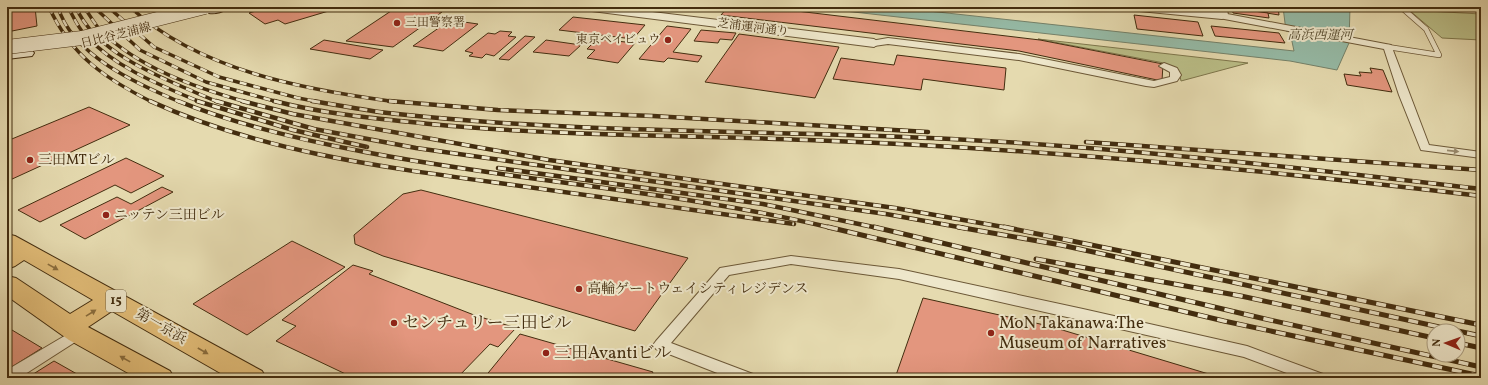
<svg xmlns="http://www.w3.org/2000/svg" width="1488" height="385" viewBox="0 0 1488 385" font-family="Vollkorn,'Noto Serif JP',serif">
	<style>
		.green { fill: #babe87; stroke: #7e764b }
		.water { fill: #96bba7; stroke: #75826a }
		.building { fill: #e3967e; stroke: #432d0f }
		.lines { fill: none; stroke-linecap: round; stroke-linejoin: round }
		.service-casing { stroke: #6c5837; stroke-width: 6 }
		.minor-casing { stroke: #6c5837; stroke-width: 2 }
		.tertiary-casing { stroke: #6c5837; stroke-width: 2 }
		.secondary-casing { stroke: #432d0f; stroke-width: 2 }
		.trunk-casing { stroke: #432d0f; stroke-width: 2 }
		.service { stroke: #eee7cb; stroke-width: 4.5 }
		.minor { fill: #eee7cb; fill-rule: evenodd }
		.tertiary { fill: #eee7cb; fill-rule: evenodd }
		.secondary { fill: #eee7cb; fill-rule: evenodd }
		.trunk { fill: #e2bd78; fill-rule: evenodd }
		.rail-far2-casing { stroke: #432d0f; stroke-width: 3.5 }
		.rail-far1-casing { stroke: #432d0f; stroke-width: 4.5 }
		.rail-casing { stroke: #432d0f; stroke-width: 5 }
		.rail-far2 { stroke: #eee7cb; stroke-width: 2.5; stroke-dasharray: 7; stroke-linecap: butt }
		.rail-far1 { stroke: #eee7cb; stroke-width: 3; stroke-dasharray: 8; stroke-linecap: butt }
		.rail { stroke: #eee7cb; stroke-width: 3.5; stroke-dasharray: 10; stroke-linecap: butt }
		.secondary-bridge-casing { stroke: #432d0f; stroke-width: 15; stroke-linecap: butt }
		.secondary-bridge { stroke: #eee7cb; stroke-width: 14 }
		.oneway { fill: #988a6d }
		.oneway2 { fill: #8b6e3e }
		.poi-dot { fill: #8f2418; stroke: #eee7cb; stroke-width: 1.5 }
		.labels { text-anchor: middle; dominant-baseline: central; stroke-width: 4; stroke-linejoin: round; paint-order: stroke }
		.far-poi-label { font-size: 12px; fill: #432d0f; stroke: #eee7cb; text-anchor: start }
		.far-street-label { font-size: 12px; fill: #432d0f; stroke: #eee7cb }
		.far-water-label { font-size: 13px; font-style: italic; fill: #54492d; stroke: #eee7cb }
		.shield { fill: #eee7cb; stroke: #766547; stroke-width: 1 }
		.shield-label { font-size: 13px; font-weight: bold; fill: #432d0f }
		.poi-label { font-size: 14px; fill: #432d0f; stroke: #eee7cb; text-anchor: start }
		.street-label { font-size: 14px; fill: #432d0f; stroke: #eee7cb }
		.near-poi-label { font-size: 17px; fill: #432d0f; stroke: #eee7cb; text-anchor: start }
	</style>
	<rect width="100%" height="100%" fill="#e5daaf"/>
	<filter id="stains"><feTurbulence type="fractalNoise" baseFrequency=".005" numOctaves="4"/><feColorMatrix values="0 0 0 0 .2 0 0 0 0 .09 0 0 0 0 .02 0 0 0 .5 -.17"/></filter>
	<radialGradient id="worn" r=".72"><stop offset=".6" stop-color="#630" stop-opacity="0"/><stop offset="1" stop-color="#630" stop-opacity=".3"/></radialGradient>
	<g class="green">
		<polygon points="1409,10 1481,14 1481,40 1442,38"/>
		<polygon points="1038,39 1248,63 1181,81 1179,71 1164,64 1164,63"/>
	</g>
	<polygon class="water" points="809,7 892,7 1294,51 1290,32 1286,31 1283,7 1350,7 1349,43 1337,70 1290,61"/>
	<g class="building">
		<polygon points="7,7 35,7 37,26 7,32"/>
		<polygon points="270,7 342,7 285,24 278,20 265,24 249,13"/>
		<polygon points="397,7 442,12 393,47 346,41"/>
		<polygon points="728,7 763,7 1040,40 1163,64 1162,81 1019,51 721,15"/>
		<polygon points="1235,7 1278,7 1279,15 1235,8"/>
		<polygon points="1232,8 1268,13 1269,18 1233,13"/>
		<polygon points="1134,15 1198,22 1203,36 1137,29"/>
		<polygon points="573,17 645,25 633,39 559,30"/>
		<polygon points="450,20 478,24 443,51 413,46"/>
		<polygon points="667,26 691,29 673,52 702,56 698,62 668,58 664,62 639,59"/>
		<polygon points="1211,26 1279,33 1285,43 1215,36"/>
		<polygon points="701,30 736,33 732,40 720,39 718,43 694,41"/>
		<polygon points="500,31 512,32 508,36 516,37 494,56 486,54 482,58 469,56 473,53 465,51 488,33 495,34"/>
		<polygon points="739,34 839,47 815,98 705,82"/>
		<polygon points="525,36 535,37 509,60 499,59"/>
		<polygon points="597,39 635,43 618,63 587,58 595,50 587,49"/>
		<polygon points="324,40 383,50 370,59 310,49"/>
		<polygon points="546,40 581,45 569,56 533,52"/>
		<polygon points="897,55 1006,68 1004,90 923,79 921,90 833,79 841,58 894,65"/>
		<polygon points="1370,68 1383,70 1392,92 1347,85 1344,74 1361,76 1359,72 1372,73"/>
		<polygon points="89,107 130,125 10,180 7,178 7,141"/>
		<polygon points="126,158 164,176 131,193 115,185 40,222 18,210"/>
		<polygon points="162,187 173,192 85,239 60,225 117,197 131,204"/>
		<polygon points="421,190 688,258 635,331 383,256 355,244 354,235 403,194"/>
		<polygon points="292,241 345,267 247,335 193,304"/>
		<polygon points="353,265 373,271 369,274 474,315 516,328 498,347 490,344 457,378 354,378 276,341 296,326 282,320"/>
		<polygon points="923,298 1049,326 1222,378 895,378"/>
		<polygon points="7,327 42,348 7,370"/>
		<polygon points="520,334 653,372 650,378 484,378"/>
		<polygon points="54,361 84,378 27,378"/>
	</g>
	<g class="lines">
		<defs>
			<g id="service">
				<polyline points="7,29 7,30"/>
				<polyline points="1388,47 1439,55 1426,29 1401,7"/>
			</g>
			<g id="minor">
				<polygon points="1222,13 1391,45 1429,145 1481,152 1481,158 1421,150 1399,95 1384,49 1219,18 1218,16"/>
				<polygon points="888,38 1019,54 1154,81 1170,77 1170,72 1159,66 1164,63 1177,68 1181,75 1177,81 1154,87 1146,86 1019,60 888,44 874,46 870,43 871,41"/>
				<polygon points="791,256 899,269 1083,309 1247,346 1323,374 1325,378 1300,378 1244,357 899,279 791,264 729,275 671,343 753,374 755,378 730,378 656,349 653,345 656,341 720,268"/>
				<polygon points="78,328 83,329 85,333 83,337 19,378 7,378 7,370"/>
			</g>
			<g id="tertiary">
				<polygon points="578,7 611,7 874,39 880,43 874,47 584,10"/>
				<polygon points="1123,7 1163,7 1216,12 1215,7 1227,7 1228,16 1222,19 1129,10"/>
			</g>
			<g id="secondary">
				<path d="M209,7H229C225,12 215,14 209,13L207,10Z"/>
				<polygon points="27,49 32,50 34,53 32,56 7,59 7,51"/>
			</g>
			<polygon id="trunk" points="7,234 15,236 262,371 266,378 229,378 112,311 88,327 170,371 174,378 137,378 69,340 7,296 7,276 16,278 70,314 93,300 24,260 15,266 7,269"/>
		</defs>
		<use href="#service" class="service-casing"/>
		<use href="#minor" class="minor-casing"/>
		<use href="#tertiary" class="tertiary-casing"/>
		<use href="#secondary" class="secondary-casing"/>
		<use href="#trunk" class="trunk-casing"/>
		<use href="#service" class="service"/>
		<use href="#minor" class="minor"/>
		<use href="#tertiary" class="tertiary"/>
		<use href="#secondary" class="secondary"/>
		<use href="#trunk" class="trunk"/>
		<defs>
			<g id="rail-far2">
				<path d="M49,7C71,56 106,79 152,102"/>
				<path d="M58,7C72,55 137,84 180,102"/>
				<path d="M68,7C73,16 78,28 86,36C116,68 160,85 200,102"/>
				<path d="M76,7C96,56 172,82 218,102"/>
				<path d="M84,7C89,14 94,23 100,30C139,68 194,87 246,102"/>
				<polyline points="94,7 140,50 206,82 278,102"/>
				<polyline points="108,7 154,47 219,77 298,98 319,102"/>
				<path d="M130,7C199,71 306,90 397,102"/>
			</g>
			<g id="rail-far1">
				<path d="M150,101C259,151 381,167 499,183C598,197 696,210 794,224"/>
				<path d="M178,101C237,125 302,140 365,152C520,182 679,191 832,228"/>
				<polyline points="197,101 293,130 367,147"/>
				<polyline points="216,101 314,129 416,148 886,214 964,228"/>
				<polyline points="242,101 293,114 549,160 895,208 1009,228"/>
				<path d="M274,101C324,114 379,119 430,124C556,136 682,135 808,140C1033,148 1257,169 1481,196"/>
				<path d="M312,101C338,105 363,110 388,113C568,133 749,130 930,138C1114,146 1298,168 1481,189"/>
				<polyline points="389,101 498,110 653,116 928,132"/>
				<polyline points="1086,142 1481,170"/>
				<polyline points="498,168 763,204 878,228"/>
			</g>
			<g id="rail">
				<polyline points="828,227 1224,321 1481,376"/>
				<polyline points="874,227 1261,318 1481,367"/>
				<polyline points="958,227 1061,245 1481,336"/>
				<polyline points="1004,227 1481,325"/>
				<polyline points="1036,259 1241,296 1434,338"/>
				<polyline points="1458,343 1481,348"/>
			</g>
		</defs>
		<use href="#rail-far2" class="rail-far2-casing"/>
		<use href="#rail-far1" class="rail-far1-casing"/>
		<use href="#rail" class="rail-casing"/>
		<use href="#rail-far2" class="rail-far2"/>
		<use href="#rail-far1" class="rail-far1"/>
		<use href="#rail" class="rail"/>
		<defs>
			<polyline id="secondary-bridge" points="7,47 82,38 205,7"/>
		</defs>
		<use href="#secondary-bridge" class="secondary-bridge-casing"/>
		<use href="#secondary-bridge" class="secondary-bridge"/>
	</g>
	<defs><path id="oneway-solid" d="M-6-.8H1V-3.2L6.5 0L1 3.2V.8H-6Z"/></defs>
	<use class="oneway" href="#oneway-solid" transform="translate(1453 151) rotate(6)"/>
	<g class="oneway2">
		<use href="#oneway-solid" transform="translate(53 267) rotate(29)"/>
		<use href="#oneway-solid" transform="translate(91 313) rotate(-32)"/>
		<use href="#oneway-solid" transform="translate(203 351) rotate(30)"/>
		<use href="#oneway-solid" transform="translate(125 359) rotate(-151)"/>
	</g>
	<g class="poi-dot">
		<circle cx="397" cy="23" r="4"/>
		<circle cx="668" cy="40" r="4"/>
		<circle cx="30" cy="160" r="4"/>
		<circle cx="106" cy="215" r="4"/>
		<circle cx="579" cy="289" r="4"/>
		<circle cx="394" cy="323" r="4"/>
		<circle cx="991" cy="333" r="4"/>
		<circle cx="546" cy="353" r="4"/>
	</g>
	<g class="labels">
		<g class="far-poi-label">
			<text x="405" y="23">三田警察署</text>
			<text x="660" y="40" text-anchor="end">東京ベイビュウ</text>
		</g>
		<g class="far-street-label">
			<text transform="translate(753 28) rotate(7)">芝浦運河通り</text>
			<text transform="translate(116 36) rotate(-14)">日比谷芝浦線</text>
		</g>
		<g class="far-water-label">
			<text x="1320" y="36">高浜西運河</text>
		</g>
		<rect class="shield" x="106" y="290" width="20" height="22" rx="3"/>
		<g class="shield-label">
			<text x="116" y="301">15</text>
		</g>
		<g class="poi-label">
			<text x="38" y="160">三田MTビル</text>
			<text x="114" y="215">ニッテン三田ビル</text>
			<text x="587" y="289">高輪ゲートウェイシティレジデンス</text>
		</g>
		<g class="street-label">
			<text transform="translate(161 327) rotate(30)">第一京浜</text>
		</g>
		<g class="near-poi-label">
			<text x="402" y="323">センチュリー三田ビル</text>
			<text x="999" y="323">MoN Takanawa:The<tspan x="999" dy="20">Museum of Narratives</tspan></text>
			<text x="554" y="353">三田Avantiビル</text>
		</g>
	</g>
	<rect width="1488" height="385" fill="none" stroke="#e5daaf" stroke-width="24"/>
	<rect x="8" y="8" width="1472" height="369" fill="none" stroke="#432d0f" stroke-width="2"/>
	<rect x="12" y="12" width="1464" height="361" fill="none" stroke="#432d0f"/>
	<g transform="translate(1446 343) rotate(272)"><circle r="19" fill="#eee7cb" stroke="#aa9d80"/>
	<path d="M0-3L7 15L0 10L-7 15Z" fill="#8f2418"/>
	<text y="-6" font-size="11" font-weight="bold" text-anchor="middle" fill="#432d0f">N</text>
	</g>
	<rect width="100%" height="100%" filter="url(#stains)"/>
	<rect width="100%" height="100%" fill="url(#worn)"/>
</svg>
